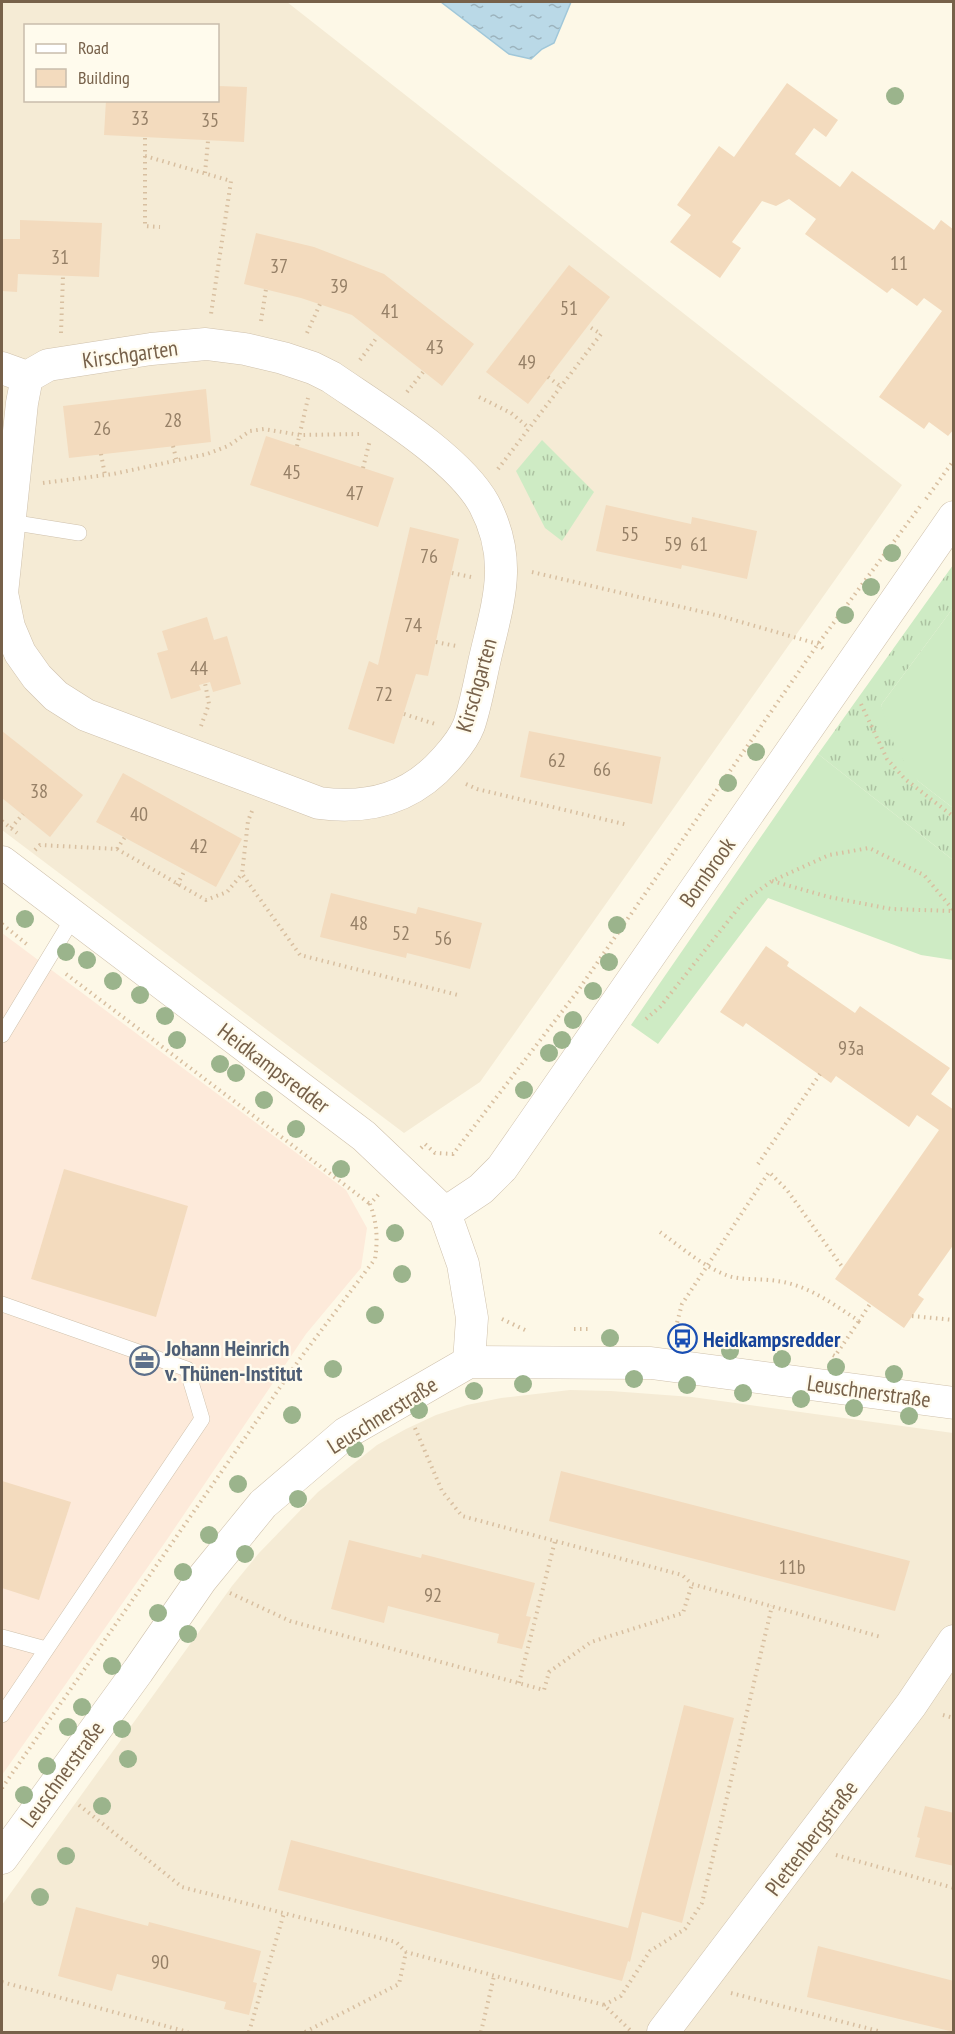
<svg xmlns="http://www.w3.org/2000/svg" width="955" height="2034" viewBox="0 0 955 2034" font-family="'PT Sans Narrow',sans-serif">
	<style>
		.residential { fill: #f5ebd5; fill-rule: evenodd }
		.commercial { fill: #fdeada }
		.grass { fill: url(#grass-tufts) }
		.garden { fill: #ceebc4 }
		.water { fill: url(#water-ripples); stroke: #a0c7d9; stroke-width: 1.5 }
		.building { fill: #f3dbbe }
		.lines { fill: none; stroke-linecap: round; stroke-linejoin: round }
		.service-casing { stroke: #cfc1ac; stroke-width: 16 }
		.minor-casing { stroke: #cfc1ac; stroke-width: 33 }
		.path { stroke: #d8bfa0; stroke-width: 4; stroke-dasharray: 1.5 4.5; stroke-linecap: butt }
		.service { stroke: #fff; stroke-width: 15 }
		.minor { stroke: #fff; stroke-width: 32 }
		.tree { fill: #9bb48c }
		.labels { text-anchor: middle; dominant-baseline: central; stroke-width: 4.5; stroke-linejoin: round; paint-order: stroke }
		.number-label { font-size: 20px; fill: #968067 }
		.street-label { font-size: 22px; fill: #77614a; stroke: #fffbed }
		.transit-label { font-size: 22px; font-weight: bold; fill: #164399; stroke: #fffbed; text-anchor: start }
		.service-label { font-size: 22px; font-weight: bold; fill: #4e5e75; stroke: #fffbed; text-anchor: start }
	</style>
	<defs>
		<pattern id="grass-tufts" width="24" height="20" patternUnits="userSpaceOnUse" patternTransform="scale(1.5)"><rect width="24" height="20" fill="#ceebc4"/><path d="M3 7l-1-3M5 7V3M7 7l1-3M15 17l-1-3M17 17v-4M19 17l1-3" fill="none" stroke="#acc2a1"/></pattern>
		<pattern id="water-ripples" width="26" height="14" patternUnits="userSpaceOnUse" patternTransform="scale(1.5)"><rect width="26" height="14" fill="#bad9e7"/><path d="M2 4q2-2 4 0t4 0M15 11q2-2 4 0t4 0" fill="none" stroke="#9cb3bd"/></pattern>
	</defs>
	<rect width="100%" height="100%" fill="#fdf8e7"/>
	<g class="residential">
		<path d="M2,2H287L902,485L480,1082L404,1133L2,830ZM26,26H218V100H26Z"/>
		<polygon points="570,1390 611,1391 692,1397 953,1433 953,2032 2,2032 2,1905 232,1586 259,1553 318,1492 377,1445 406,1429 436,1415 467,1405 501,1398"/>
	</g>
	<polygon class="commercial" points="2,933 346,1190 367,1228 361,1268 306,1334 166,1541 2,1775"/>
	<g class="grass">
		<polygon points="542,440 594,492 562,541 545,528 516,471"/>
		<polygon points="953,565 953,608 881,705 918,781 953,808 953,860 818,754"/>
	</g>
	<g class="garden">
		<polygon points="953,608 953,808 918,781 896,750 881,705"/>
		<polygon points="818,754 953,860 953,960 921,955 768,898 658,1044 631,1025"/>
	</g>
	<polygon class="water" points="441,2 571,2 554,43 542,49 531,59 509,54"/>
	<g class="building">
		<polygon points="787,83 838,120 826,137 814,128 795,154 840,187 852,171 934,230 941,220 954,230 954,429 948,436 929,422 924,429 879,397 942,311 924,298 917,306 892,288 887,293 805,234 816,219 789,199 776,206 762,201 732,242 741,248 720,278 670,242 691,215 677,205 719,146 734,157"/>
		<polygon points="218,86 247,87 244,142 104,135 106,100 218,100"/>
		<polygon points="20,220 102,223 99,277 18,274 17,292 2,291 2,239 20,239"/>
		<polygon points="256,233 314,247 384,274 474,344 442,386 352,315 301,298 244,284"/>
		<polygon points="569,265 610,297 528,404 486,372"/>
		<polygon points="206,389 211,442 69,458 63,406"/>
		<polygon points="266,436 394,478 378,527 250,485"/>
		<polygon points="606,505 691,524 692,517 757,531 747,579 682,565 681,569 596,551"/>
		<polygon points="410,527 459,539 428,676 416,674 394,744 348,729 369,661 378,665"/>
		<polygon points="207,617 214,640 227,636 241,684 213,692 210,682 199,685 201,690 171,699 157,653 168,650 162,631"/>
		<polygon points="2,731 83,795 50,837 2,798"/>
		<polygon points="529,731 661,757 652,804 520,777"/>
		<polygon points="123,773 242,839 216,887 96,822"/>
		<polygon points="331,893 416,914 418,907 482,923 470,969 407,953 406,958 320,937"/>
		<polygon points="766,946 789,962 787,966 855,1013 860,1006 950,1068 931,1094 954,1110 954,1244 918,1295 924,1299 904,1328 835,1279 939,1130 917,1115 909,1127 836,1076 831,1083 746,1023 743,1027 720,1012"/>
		<polygon points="64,1169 188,1206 156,1317 31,1279"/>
		<polygon points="561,1471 910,1561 895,1611 549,1521"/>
		<polygon points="2,1481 71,1502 39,1600 2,1588"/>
		<polygon points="349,1540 421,1558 422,1554 535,1583 526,1616 531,1617 522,1649 497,1643 499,1634 388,1606 384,1623 331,1609"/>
		<polygon points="684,1705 734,1718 682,1923 642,1912 630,1962 628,1961 622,1981 278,1890 291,1840 628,1928"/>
		<polygon points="925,1806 954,1813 954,1866 915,1857 920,1838 917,1837"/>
		<polygon points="76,1907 148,1926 149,1922 261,1951 253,1982 257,1983 249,2015 224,2009 226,2002 117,1974 112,1991 58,1976"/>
		<polygon points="818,1946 954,1981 954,2032 807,1997"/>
	</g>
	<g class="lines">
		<defs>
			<g id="service">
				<polyline points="10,522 79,533"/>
				<polyline points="2,1035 73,918"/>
				<polyline points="2,1304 187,1369 202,1419 2,1715"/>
				<polyline points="2,1637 46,1649"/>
			</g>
			<g id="minor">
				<path d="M2,368L27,377L48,365L151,349L206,344L245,349L283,358L313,368L331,377C376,408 458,457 484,504C512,557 500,596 487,650C481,674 477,701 469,725C464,738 455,749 446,759C412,798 370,810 319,803L86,715L56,696L37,677L20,653L9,627L2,593L22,403L27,377"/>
				<polyline points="2,862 364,1136 445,1213 463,1264 472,1318 469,1362"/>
				<polyline points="445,1213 481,1189 502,1168 954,517"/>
				<polyline points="2,1858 138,1671 201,1580 263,1504 346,1433 469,1362 651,1363 954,1403"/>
				<polyline points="663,2032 911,1705 954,1641"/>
			</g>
		</defs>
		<use href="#service" class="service-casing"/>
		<use href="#minor" class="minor-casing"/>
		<g class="path">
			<polyline points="145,138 145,226 160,227"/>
			<polyline points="145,156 231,181 211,314"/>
			<polyline points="205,173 208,141"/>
			<polyline points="261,321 266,289"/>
			<polyline points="61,333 63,276"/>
			<polyline points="307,333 320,304"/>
			<polyline points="360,360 378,336"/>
			<polyline points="548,377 560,386"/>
			<polyline points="407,392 424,371"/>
			<polyline points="479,397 511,413 529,428"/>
			<polyline points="173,446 177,462"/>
			<polyline points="297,446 308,398"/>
			<polyline points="101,454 105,475"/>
			<polyline points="363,468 370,440"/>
			<polyline points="498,469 601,334 588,326"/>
			<polyline points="43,483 113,474 207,454 228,446 250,431 264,429 300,435 359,434"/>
			<polyline points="926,499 954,460"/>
			<polyline points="532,572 720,616 818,644 825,650"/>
			<polyline points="452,573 471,577"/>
			<polyline points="436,642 456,646"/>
			<polyline points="861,704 887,759 905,779 954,817"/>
			<polyline points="404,714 435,724"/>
			<polyline points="201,726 209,704 205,683"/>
			<polyline points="466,784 477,789 628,825"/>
			<polyline points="252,811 248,821 242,874 300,955 458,995"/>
			<polyline points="2,821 17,833"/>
			<polyline points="11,828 23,814"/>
			<polyline points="117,849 125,837"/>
			<polyline points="35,850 40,845 117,849 206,900 227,892 242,874"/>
			<polyline points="772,881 829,897 891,909 953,911"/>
			<polyline points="177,885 185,870"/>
			<polyline points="2,924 29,946"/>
			<polyline points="66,974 370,1204"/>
			<polyline points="646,1019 660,1007 744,901 772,881 829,855 869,848 924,875 954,911"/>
			<polyline points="421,1148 425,1144 435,1153 453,1154 577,992 818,644 921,505"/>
			<polyline points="758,1164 820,1074"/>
			<path d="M660,1232C681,1247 701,1265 726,1275C741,1281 760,1278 777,1281C808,1285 833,1304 859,1321L870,1304"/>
			<polyline points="912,1316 954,1320"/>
			<polyline points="502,1319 525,1330"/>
			<polyline points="574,1329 590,1329"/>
			<polyline points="674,1334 682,1304 769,1172 787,1190 843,1268"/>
			<polyline points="833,1355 835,1356 859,1321"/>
			<polyline points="415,1428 442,1491 462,1516 682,1575 692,1584 881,1637"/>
			<polyline points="230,1593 290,1621 544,1690 549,1672 591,1642 683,1613 692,1584"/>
			<polyline points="519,1683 555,1541"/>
			<polyline points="943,1715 954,1718"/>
			<path d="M2,1788L299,1360L375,1259C378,1239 377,1223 370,1204L379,1194"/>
			<polyline points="79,1805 182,1887 396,1942 406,1952 604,2005 632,2032"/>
			<polyline points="836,1855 954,1888"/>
			<polyline points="2,1982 188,2032"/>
			<polyline points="731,1993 882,2032"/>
			<polyline points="604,2005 621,1996 650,1951 685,1929 702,1903 772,1606"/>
			<polyline points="249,2032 284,1913"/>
			<polyline points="305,2032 399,1984 406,1952"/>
			<polyline points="481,2032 494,1976"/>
		</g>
		<use href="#service" class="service"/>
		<use href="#minor" class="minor"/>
	</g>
	<g class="tree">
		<circle cx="895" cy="96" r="9"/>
		<circle cx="892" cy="553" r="9"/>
		<circle cx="871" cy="587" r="9"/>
		<circle cx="845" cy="615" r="9"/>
		<circle cx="756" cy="752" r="9"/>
		<circle cx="728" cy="783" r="9"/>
		<circle cx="25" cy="919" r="9"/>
		<circle cx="617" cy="925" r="9"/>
		<circle cx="66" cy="952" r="9"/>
		<circle cx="87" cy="960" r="9"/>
		<circle cx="609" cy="962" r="9"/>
		<circle cx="113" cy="981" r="9"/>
		<circle cx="593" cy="991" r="9"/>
		<circle cx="140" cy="995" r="9"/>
		<circle cx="165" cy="1016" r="9"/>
		<circle cx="573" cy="1020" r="9"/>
		<circle cx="177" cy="1040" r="9"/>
		<circle cx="562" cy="1040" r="9"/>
		<circle cx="549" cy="1053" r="9"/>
		<circle cx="220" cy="1064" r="9"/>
		<circle cx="236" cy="1073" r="9"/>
		<circle cx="524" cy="1090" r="9"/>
		<circle cx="264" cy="1100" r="9"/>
		<circle cx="296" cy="1129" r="9"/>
		<circle cx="341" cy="1169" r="9"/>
		<circle cx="395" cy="1233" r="9"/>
		<circle cx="402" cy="1274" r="9"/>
		<circle cx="375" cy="1315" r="9"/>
		<circle cx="610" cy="1338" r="9"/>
		<circle cx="730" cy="1351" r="9"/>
		<circle cx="782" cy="1359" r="9"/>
		<circle cx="836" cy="1367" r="9"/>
		<circle cx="333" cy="1369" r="9"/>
		<circle cx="894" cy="1374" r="9"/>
		<circle cx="634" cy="1379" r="9"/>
		<circle cx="523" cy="1384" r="9"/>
		<circle cx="687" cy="1385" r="9"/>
		<circle cx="474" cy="1391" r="9"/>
		<circle cx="743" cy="1393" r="9"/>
		<circle cx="801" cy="1399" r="9"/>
		<circle cx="854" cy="1408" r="9"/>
		<circle cx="419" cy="1410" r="9"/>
		<circle cx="292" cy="1415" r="9"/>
		<circle cx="909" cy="1416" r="9"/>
		<circle cx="355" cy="1449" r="9"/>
		<circle cx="238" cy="1484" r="9"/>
		<circle cx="298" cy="1499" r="9"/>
		<circle cx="209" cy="1535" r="9"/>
		<circle cx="245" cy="1554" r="9"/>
		<circle cx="183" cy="1572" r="9"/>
		<circle cx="158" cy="1613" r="9"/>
		<circle cx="188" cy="1634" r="9"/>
		<circle cx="112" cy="1666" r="9"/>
		<circle cx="82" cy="1707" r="9"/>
		<circle cx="68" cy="1727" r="9"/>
		<circle cx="122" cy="1729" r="9"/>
		<circle cx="128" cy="1759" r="9"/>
		<circle cx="47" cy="1766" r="9"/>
		<circle cx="24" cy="1795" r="9"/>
		<circle cx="102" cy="1806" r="9"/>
		<circle cx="66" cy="1856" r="9"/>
		<circle cx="40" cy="1897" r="9"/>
	</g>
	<defs>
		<symbol id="bus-ring" viewBox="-11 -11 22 22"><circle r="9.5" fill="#fffbed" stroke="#1a4fb4" stroke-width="1.5"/><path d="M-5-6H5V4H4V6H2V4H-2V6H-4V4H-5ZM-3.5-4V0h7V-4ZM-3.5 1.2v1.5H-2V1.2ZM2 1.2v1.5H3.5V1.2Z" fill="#1a4fb4"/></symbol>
		<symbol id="office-ring" viewBox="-11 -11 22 22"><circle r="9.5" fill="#fffbed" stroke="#5c6f8a" stroke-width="1.5"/><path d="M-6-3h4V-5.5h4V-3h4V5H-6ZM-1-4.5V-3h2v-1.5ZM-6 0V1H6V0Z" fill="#5c6f8a"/></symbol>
	</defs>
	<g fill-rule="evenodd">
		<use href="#bus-ring" x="666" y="1322" width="33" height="33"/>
		<use href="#office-ring" x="128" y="1344" width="33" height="33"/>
	</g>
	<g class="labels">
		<g class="number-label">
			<text x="140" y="118">33</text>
			<text x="210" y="120">35</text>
			<text x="60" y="257">31</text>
			<text x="899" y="263">11</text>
			<text x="279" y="266">37</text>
			<text x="339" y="286">39</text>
			<text x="569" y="308">51</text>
			<text x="390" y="311">41</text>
			<text x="435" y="347">43</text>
			<text x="527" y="362">49</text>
			<text x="173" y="420">28</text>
			<text x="102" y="428">26</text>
			<text x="292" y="472">45</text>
			<text x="355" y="493">47</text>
			<text x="630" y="534">55</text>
			<text x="673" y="544">59</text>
			<text x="699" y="544">61</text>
			<text x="429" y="556">76</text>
			<text x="413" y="625">74</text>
			<text x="199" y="668">44</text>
			<text x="384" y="694">72</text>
			<text x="557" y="760">62</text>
			<text x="602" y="769">66</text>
			<text x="39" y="791">38</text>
			<text x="139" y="814">40</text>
			<text x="199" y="846">42</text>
			<text x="359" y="923">48</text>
			<text x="401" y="933">52</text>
			<text x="443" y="938">56</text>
			<text x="851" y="1048">93a</text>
			<text x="792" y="1567">11b</text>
			<text x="433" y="1595">92</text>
			<text x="160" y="1962">90</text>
		</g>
		<g class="street-label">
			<text transform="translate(130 354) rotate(-8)">Kirschgarten</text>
			<text transform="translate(476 685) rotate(-74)">Kirschgarten</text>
			<text transform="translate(707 872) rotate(-55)">Bornbrook</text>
			<text transform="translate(274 1068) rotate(37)">Heidkampsredder</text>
			<text transform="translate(869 1391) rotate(8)">Leuschnerstraße</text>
			<text transform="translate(382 1415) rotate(-32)">Leuschnerstraße</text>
			<text transform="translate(62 1774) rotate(-54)">Leuschnerstraße</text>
			<text transform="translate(811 1838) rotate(-53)">Plettenbergstraße</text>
		</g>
		<g class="transit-label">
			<text x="703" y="1339">Heidkampsredder</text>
		</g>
		<g class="service-label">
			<text x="165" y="1348">Johann Heinrich<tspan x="165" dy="25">v. Thünen-Institut</tspan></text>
		</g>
	</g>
	<rect width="955" height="2034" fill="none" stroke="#77614a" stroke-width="6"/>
	<rect x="24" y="24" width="195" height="78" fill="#fffbed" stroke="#c9bdac" stroke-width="1.5"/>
	<rect x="36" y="44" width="30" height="9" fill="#ffffff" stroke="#c9bdac" stroke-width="1.5"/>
	<text x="78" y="54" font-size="18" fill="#77614a">Road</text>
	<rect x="36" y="69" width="30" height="18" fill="#f3dbbe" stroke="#c9bdac" stroke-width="1.5"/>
	<text x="78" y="84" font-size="18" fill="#77614a">Building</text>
</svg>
